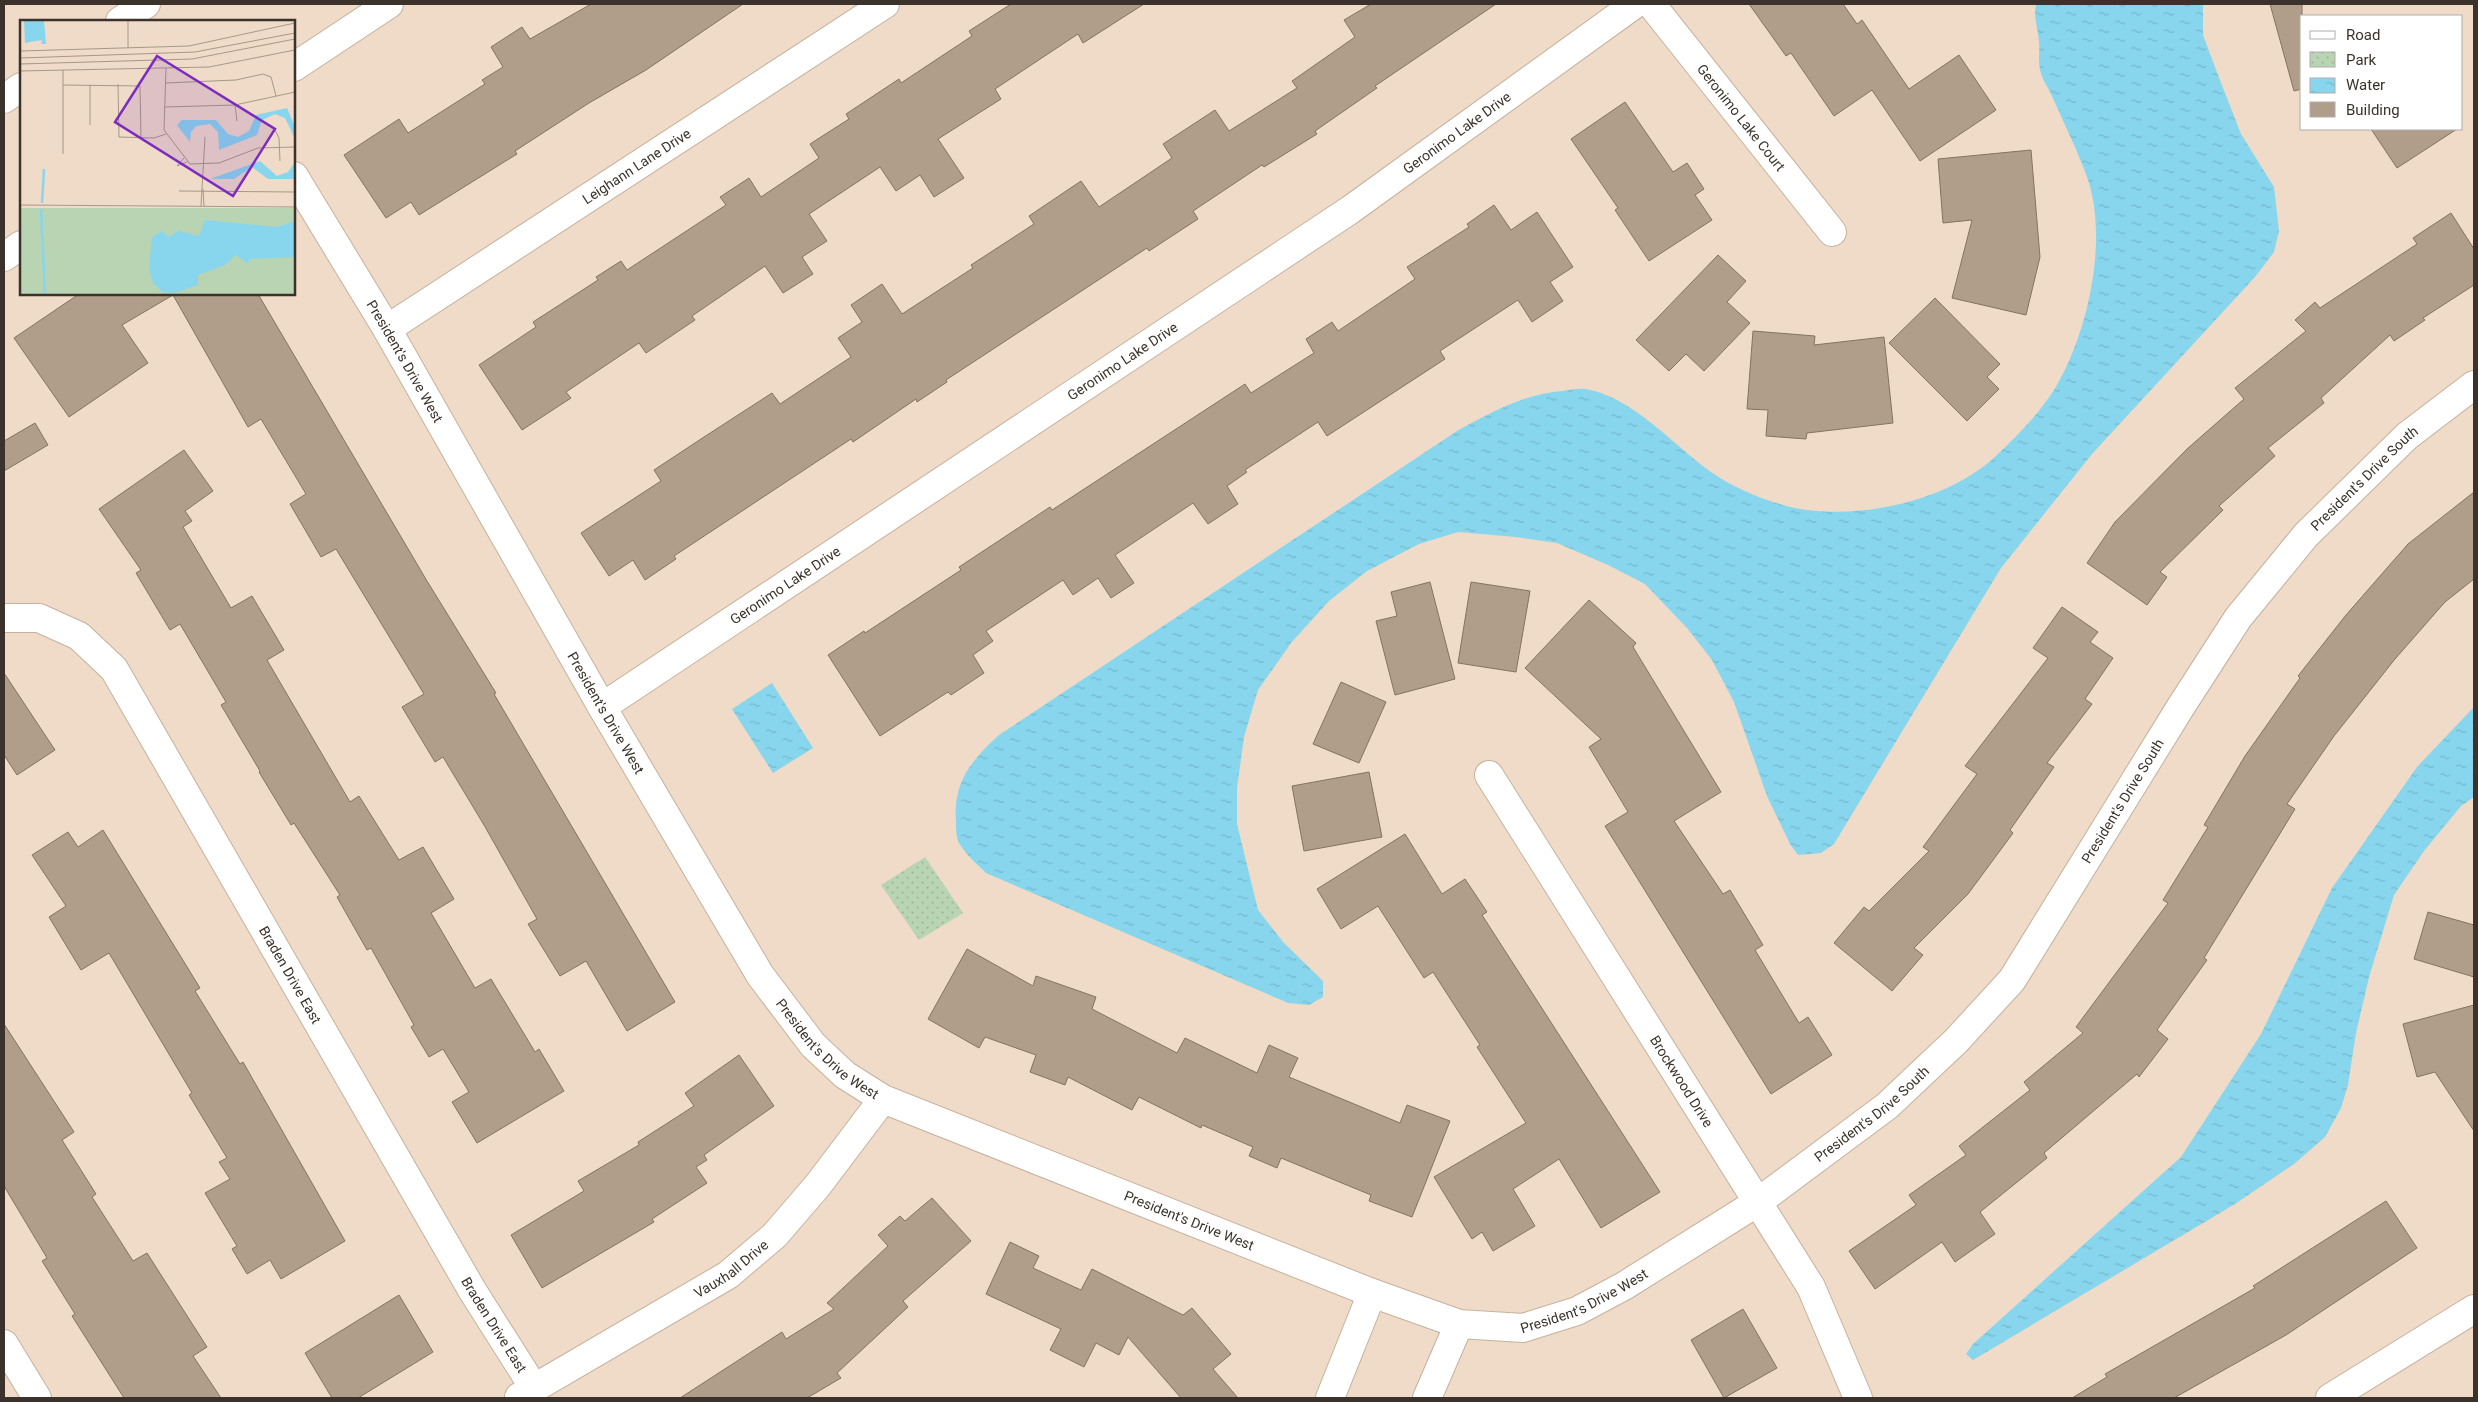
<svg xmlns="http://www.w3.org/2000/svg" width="2478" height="1402" viewBox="0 0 2478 1402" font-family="Roboto,sans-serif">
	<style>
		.park { fill: url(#park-dots) }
		.water { fill: url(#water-ripples) }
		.building { fill: #b09e8b; stroke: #857361 }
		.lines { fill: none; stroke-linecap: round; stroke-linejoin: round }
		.minor-casing { stroke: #c5b29e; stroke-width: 30 }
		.secondary-casing { stroke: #c5b29e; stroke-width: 30 }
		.motorway-casing { stroke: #c5b29e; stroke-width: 30 }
		.minor { stroke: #fff; stroke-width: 28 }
		.secondary { stroke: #fff; stroke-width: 28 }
		.motorway { stroke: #fff; stroke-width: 28 }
		.labels { text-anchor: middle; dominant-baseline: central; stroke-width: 4; stroke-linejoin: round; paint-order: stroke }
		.street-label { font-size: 14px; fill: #3b332b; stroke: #fff }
		.inset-river { fill: none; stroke: #87d6ed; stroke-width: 2.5 }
		.inset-road { fill: none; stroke: #a79889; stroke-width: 1 }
		.view { fill: #7b2cbf; fill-opacity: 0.15; stroke: #7b2cbf; stroke-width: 2.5 }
		.inset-edge { fill: none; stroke: #3b332b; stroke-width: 2.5 }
	</style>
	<defs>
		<pattern id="park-dots" width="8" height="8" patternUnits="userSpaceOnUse" patternTransform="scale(1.25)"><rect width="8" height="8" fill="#b9d4b3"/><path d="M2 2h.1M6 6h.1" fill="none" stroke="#a0b69a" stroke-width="1.8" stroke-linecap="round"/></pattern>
		<pattern id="water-ripples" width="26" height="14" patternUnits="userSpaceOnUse" patternTransform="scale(1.25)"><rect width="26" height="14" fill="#87d6ed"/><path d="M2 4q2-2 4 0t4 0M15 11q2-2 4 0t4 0" fill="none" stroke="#75b8cb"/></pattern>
	</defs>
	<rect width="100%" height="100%" fill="#efdbc7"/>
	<polygon class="park" points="925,857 963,913 919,940 881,885"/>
	<g class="water">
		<path d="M2036,4H2203V35L2218,75L2241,134L2274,187L2279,231L2274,252L2255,277L2092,454L2001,568L1834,844L1821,853L1798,855L1790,844L1767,796L1734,702L1712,660L1687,628L1645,584L1608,565L1557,543L1516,537L1458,532L1419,544L1367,571L1329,601L1291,643L1258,690L1244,737L1237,788V824L1258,910L1284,943L1323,981V997L1309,1005L1288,1003L986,873C976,863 965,854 958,841C956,835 956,828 956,821C953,782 971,761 999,735L1457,431C1491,412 1524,394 1563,391C1570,390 1578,388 1585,389C1632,396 1673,445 1711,472C1736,490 1777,506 1807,510C1869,518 1951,499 1997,455C2018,435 2038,415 2054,390C2089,333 2111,232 2084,169C2074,143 2062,119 2051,94C2047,86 2041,77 2040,69C2038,60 2040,50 2039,41C2038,28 2033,17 2036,4Z"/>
		<polygon points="772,683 813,748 773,773 732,709"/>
		<polygon points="2474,707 2474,797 2461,806 2424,851 2394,895 2369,977 2356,1033 2348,1085 2341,1108 2325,1137 2294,1164 2235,1204 1973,1360 1966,1354 1973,1344 2181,1157 2261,1034 2332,888 2417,767"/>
	</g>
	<g class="building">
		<polygon points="591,4 743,4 646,70 589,103 515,151 517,154 419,215 411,202 386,218 344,155 399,119 408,133 485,84 482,80 503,67 491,47 522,27 530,39"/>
		<polygon points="1011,4 1144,4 1083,43 1078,34 995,89 1001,99 938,139 964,178 934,197 920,175 896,191 880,167 809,214 827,241 802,257 813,274 783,293 765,266 692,316 695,320 646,353 639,343 566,392 571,398 522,430 479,365 536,327 533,322 598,280 596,277 621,261 627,270 726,205 720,197 749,178 761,197 819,158 810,144 849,119 846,114 899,79 901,83 972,36 969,31"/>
		<polygon points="1371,4 1496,4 1375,86 1377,88 1315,131 1317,134 1264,167 1262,165 1193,211 1198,219 1149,251 1147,248 946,380 947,382 917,402 916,399 853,442 851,439 674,556 676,559 645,580 633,560 609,576 581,533 661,481 654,470 704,437 772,393 780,404 851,357 838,338 862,322 851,305 882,284 902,314 973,268 971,265 1034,224 1029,216 1081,181 1099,207 1172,158 1163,144 1215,110 1229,131 1297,88 1292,81 1355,37 1344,20"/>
		<polygon points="1749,4 1843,4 1857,24 1862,20 1909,89 1959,55 1996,110 1920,161 1872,90 1834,116 1791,53 1786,56"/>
		<polygon points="2270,4 2302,4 2302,89 2294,91"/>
		<polygon points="1625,102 1673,172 1687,163 1704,189 1695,195 1712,220 1649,261 1615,210 1618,208 1571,139"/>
		<polygon points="2371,129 2457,129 2397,168"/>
		<polygon points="2031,150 2040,257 2026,315 1952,298 1972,220 1943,223 1938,159"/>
		<polygon points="1494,205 1511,230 1537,212 1573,267 1550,282 1563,301 1532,322 1518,300 1440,351 1445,359 1327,436 1318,422 1245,470 1247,472 1227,486 1238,504 1208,524 1193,503 1115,555 1134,583 1111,598 1098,578 1073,595 1063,580 986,631 993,641 973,655 984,673 951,695 948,692 880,736 828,655 864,631 865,633 961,570 959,567 1050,507 1052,510 1245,384 1251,393 1314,353 1306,339 1332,322 1338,331 1415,279 1407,267 1469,227 1467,224"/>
		<polygon points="2451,213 2474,249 2474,285 2423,318 2425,320 2394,341 2390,335 2321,398 2324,403 2268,448 2275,456 2219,506 2223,510 2160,572 2167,577 2147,605 2087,563 2115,522 2187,449 2244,399 2235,388 2306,331 2295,320 2315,302 2320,308 2417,244 2413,238"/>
		<polygon points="1718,255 1746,281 1727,302 1750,323 1704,371 1686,354 1669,371 1636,340"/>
		<polygon points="79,294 258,294 427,581 496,693 494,694 675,1002 627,1031 586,961 560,976 528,924 537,919 484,825 443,757 435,762 402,707 424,694 336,549 321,557 290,504 306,494 261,419 248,427 173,295 122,325 148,363 69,417 14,338"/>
		<polygon points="1935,298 2000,364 1987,377 1999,389 1967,421 1889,343"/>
		<polygon points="1753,331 1815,336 1814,345 1884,337 1893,423 1807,433 1806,439 1766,436 1768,410 1747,409"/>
		<polygon points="35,423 48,445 4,471 4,441"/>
		<polygon points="184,450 213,491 185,511 192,521 183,527 231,608 252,596 284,650 267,660 350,802 359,796 399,860 423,847 454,899 431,913 475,988 491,979 535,1052 539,1049 564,1091 477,1143 452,1102 469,1092 443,1049 429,1057 411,1027 414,1025 371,948 367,950 337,897 340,895 294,823 291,825 259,772 260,771 221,705 226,702 180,624 170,630 136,573 141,570 99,509"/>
		<polygon points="2474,492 2474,579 2445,602 2395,659 2334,736 2287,804 2295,809 2204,958 2207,960 2157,1030 2168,1039 2139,1077 2137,1074 2044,1153 2047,1158 1980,1212 1995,1234 1955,1262 1942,1242 1875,1289 1849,1251 1916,1205 1909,1195 1966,1155 1959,1146 2030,1090 2024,1082 2083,1033 2076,1027 2168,903 2163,900 2208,827 2204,825 2245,756 2300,678 2298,676 2346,615 2408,544"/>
		<polygon points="1430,582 1455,679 1395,695 1376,621 1397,616 1391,592"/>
		<polygon points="1471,582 1530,591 1516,672 1458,663"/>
		<polygon points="1589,600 1636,643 1633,647 1721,792 1674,821 1723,894 1730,890 1763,945 1755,950 1799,1023 1808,1017 1832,1055 1771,1094 1605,826 1628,812 1589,747 1601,739 1525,668"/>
		<polygon points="2062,607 2098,632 2090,642 2113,658 2085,699 2092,704 2047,763 2054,767 2010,830 2013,833 1968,894 1914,948 1923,955 1892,991 1834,943 1864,907 1869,911 1929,851 1923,847 1977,774 1965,766 2048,658 2033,648"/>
		<polygon points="4,673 55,750 17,775 4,755"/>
		<polygon points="1341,682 1386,702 1359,763 1313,744"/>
		<polygon points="1369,772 1382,837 1304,851 1292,786"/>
		<polygon points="103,830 200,988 195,991 240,1064 243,1062 345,1241 281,1279 270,1260 247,1274 232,1249 237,1246 205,1193 230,1179 219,1162 227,1158 189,1095 192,1093 109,953 81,970 49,917 66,906 32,855 68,832 78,847"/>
		<polygon points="1405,834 1442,894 1465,879 1487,912 1482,915 1660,1192 1601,1228 1559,1159 1513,1189 1535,1226 1493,1251 1482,1232 1472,1239 1434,1177 1526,1123 1477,1047 1480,1045 1433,972 1424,978 1378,906 1341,929 1317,889"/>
		<polygon points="2428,912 2474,925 2474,977 2414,959"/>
		<polygon points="967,949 1033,986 1036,976 1096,997 1092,1009 1177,1053 1185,1038 1257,1073 1269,1045 1298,1058 1289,1077 1400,1123 1407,1105 1450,1121 1412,1217 1369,1201 1371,1195 1281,1158 1277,1168 1249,1156 1253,1147 1202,1125 1201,1128 1139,1097 1132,1110 1068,1077 1065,1085 1030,1072 1036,1055 985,1037 979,1048 928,1019"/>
		<polygon points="2474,1005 2474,1131 2435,1072 2417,1077 2403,1024"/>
		<polygon points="4,1024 74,1132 62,1140 96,1194 92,1197 133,1261 147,1253 207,1347 193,1356 221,1398 124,1398 72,1316 75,1314 42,1261 47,1258 4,1186"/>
		<polygon points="739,1055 774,1106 704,1155 707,1160 696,1167 707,1183 652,1219 654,1222 542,1288 511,1235 584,1191 578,1181 639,1145 638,1142 694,1106 685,1093"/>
		<polygon points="932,1198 971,1241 903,1301 908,1307 837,1373 841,1378 807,1398 680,1398 782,1332 786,1339 834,1309 827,1303 888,1246 878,1235 900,1216 905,1221"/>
		<polygon points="2386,1201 2417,1248 2286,1335 2174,1398 2072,1398 2107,1377 2105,1374 2255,1288 2253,1286"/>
		<polygon points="1010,1242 1039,1256 1033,1268 1081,1290 1092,1269 1183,1315 1192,1308 1231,1354 1213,1369 1238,1398 1181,1398 1128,1337 1119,1355 1096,1343 1084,1367 1050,1350 1061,1329 986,1294"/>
		<polygon points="399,1295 433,1352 358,1398 332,1398 305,1353"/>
		<polygon points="1743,1309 1777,1368 1724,1398 1691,1340"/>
	</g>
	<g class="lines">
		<defs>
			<g id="minor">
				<path id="s1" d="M1651,4L1832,232"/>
				<path id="s2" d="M294,176L387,329L602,707L760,975L813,1045L845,1075L883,1099L1372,1293L1459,1324L1523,1328L1577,1311L1624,1286L1758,1202L1887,1106L1956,1041L2012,980L2180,708L2238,618L2306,535L2407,436L2474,385"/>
				<path id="s3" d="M387,329L885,4"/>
				<path id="s4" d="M4,618H39L79,636L114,669L472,1290L534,1388"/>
				<path id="s5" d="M602,707L1350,210L1635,4"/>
				<path id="s6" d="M1489,775L1811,1287L1858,1398"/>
				<polyline points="4,1344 37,1398"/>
				<path id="s7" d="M519,1397L728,1275L775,1235L818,1185L883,1099"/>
				<polyline points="1330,1398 1372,1293"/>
				<polyline points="1427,1398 1459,1324"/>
				<polyline points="2330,1398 2474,1309"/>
			</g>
			<g id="secondary">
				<polyline points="294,67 389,4"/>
				<polyline points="4,257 21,245"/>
			</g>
			<g id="motorway">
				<polyline points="120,21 146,4"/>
				<polyline points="4,99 21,87"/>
			</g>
		</defs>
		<use href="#minor" class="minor-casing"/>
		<use href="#secondary" class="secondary-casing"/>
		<use href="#motorway" class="motorway-casing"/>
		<use href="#minor" class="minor"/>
		<use href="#secondary" class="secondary"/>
		<use href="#motorway" class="motorway"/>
	</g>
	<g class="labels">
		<g class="street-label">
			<text stroke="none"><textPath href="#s1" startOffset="145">Geronimo Lake Court</textPath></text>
			<text stroke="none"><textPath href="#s5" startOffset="1030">Geronimo Lake Drive</textPath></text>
			<text stroke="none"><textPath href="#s3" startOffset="298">Leighann Lane Drive</textPath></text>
			<text stroke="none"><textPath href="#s2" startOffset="216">President's Drive West</textPath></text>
			<text stroke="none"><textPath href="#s5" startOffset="625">Geronimo Lake Drive</textPath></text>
			<text stroke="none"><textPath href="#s2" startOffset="3006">President's Drive South</textPath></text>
			<text stroke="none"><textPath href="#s5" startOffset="220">Geronimo Lake Drive</textPath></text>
			<text stroke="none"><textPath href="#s2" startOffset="621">President's Drive West</textPath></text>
			<text stroke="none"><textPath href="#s2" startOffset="2601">President's Drive South</textPath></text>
			<text stroke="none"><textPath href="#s4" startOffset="480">Braden Drive East</textPath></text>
			<text stroke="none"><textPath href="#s2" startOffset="1026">President's Drive West</textPath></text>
			<text stroke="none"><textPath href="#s6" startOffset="362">Brockwood Drive</textPath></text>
			<text stroke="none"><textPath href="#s2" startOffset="2196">President's Drive South</textPath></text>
			<text stroke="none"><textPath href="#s2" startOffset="1431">President's Drive West</textPath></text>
			<text stroke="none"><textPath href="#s7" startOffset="248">Vauxhall Drive</textPath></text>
			<text stroke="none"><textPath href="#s2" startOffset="1851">President's Drive West</textPath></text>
			<text stroke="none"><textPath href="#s4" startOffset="885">Braden Drive East</textPath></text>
		</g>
	</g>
	<g transform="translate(20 20)">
		<rect width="275" height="275" fill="#efdbc7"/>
		<path d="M0,188H275V274H0Z" fill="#b9d4b3"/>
		<path d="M4,1H24L26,24H21L22,20L5,23ZM267,88L275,107V119L265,98L255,94L242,100L237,115L199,130L198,112L190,104L176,106L171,112L170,122L157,105L162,100H196L208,114L218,117L229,111L236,95ZM240,141L257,156L268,152L275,142V159H248L232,147L214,159H190ZM185,200L257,207L275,201V237L230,239L228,244L216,235L205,245L178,255V265L154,273L142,272L133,263L129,249L132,218L141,211L149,217L158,211L179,216Z" fill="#87d6ed"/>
		<path class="inset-river" d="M22,183L24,149M21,189L25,274"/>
		<path class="inset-road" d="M108,28V1M0,31L169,26L275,3M0,38L175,32L275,13M0,44L172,39L275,19M146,48L144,110L170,144L199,143L238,128L275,127M43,50V134M0,51L189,47L275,30M145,63L216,60L243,54L251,57L256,76M98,64L99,117L134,118L146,114M43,65L120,66L121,118M215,85L217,101M144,87L215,85L275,72M70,105V65M254,108L259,118L260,141M164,138L157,146L167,142M183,169L184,186M159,171L275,172M0,185L275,187M181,186L185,117"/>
		<path class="view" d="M137,36L255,109L213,176L95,102Z"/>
		<rect width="275" height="275" class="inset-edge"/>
	</g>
	<rect width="2478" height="1402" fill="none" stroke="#3b332b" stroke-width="10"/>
	<rect x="2300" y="15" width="162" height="115" fill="#ffffff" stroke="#b1adaa"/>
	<rect x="2310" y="31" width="25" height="8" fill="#ffffff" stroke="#b1adaa"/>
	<text x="2346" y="40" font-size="15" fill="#3b332b">Road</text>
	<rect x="2310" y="52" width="25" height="15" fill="url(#park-dots)" stroke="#b1adaa"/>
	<text x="2346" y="65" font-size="15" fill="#3b332b">Park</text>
	<rect x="2310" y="78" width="25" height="15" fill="url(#water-ripples)" stroke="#b1adaa"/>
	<text x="2346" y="90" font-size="15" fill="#3b332b">Water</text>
	<rect x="2310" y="102" width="25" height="15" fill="#b09e8b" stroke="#b1adaa"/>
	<text x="2346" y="115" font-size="15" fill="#3b332b">Building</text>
</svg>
